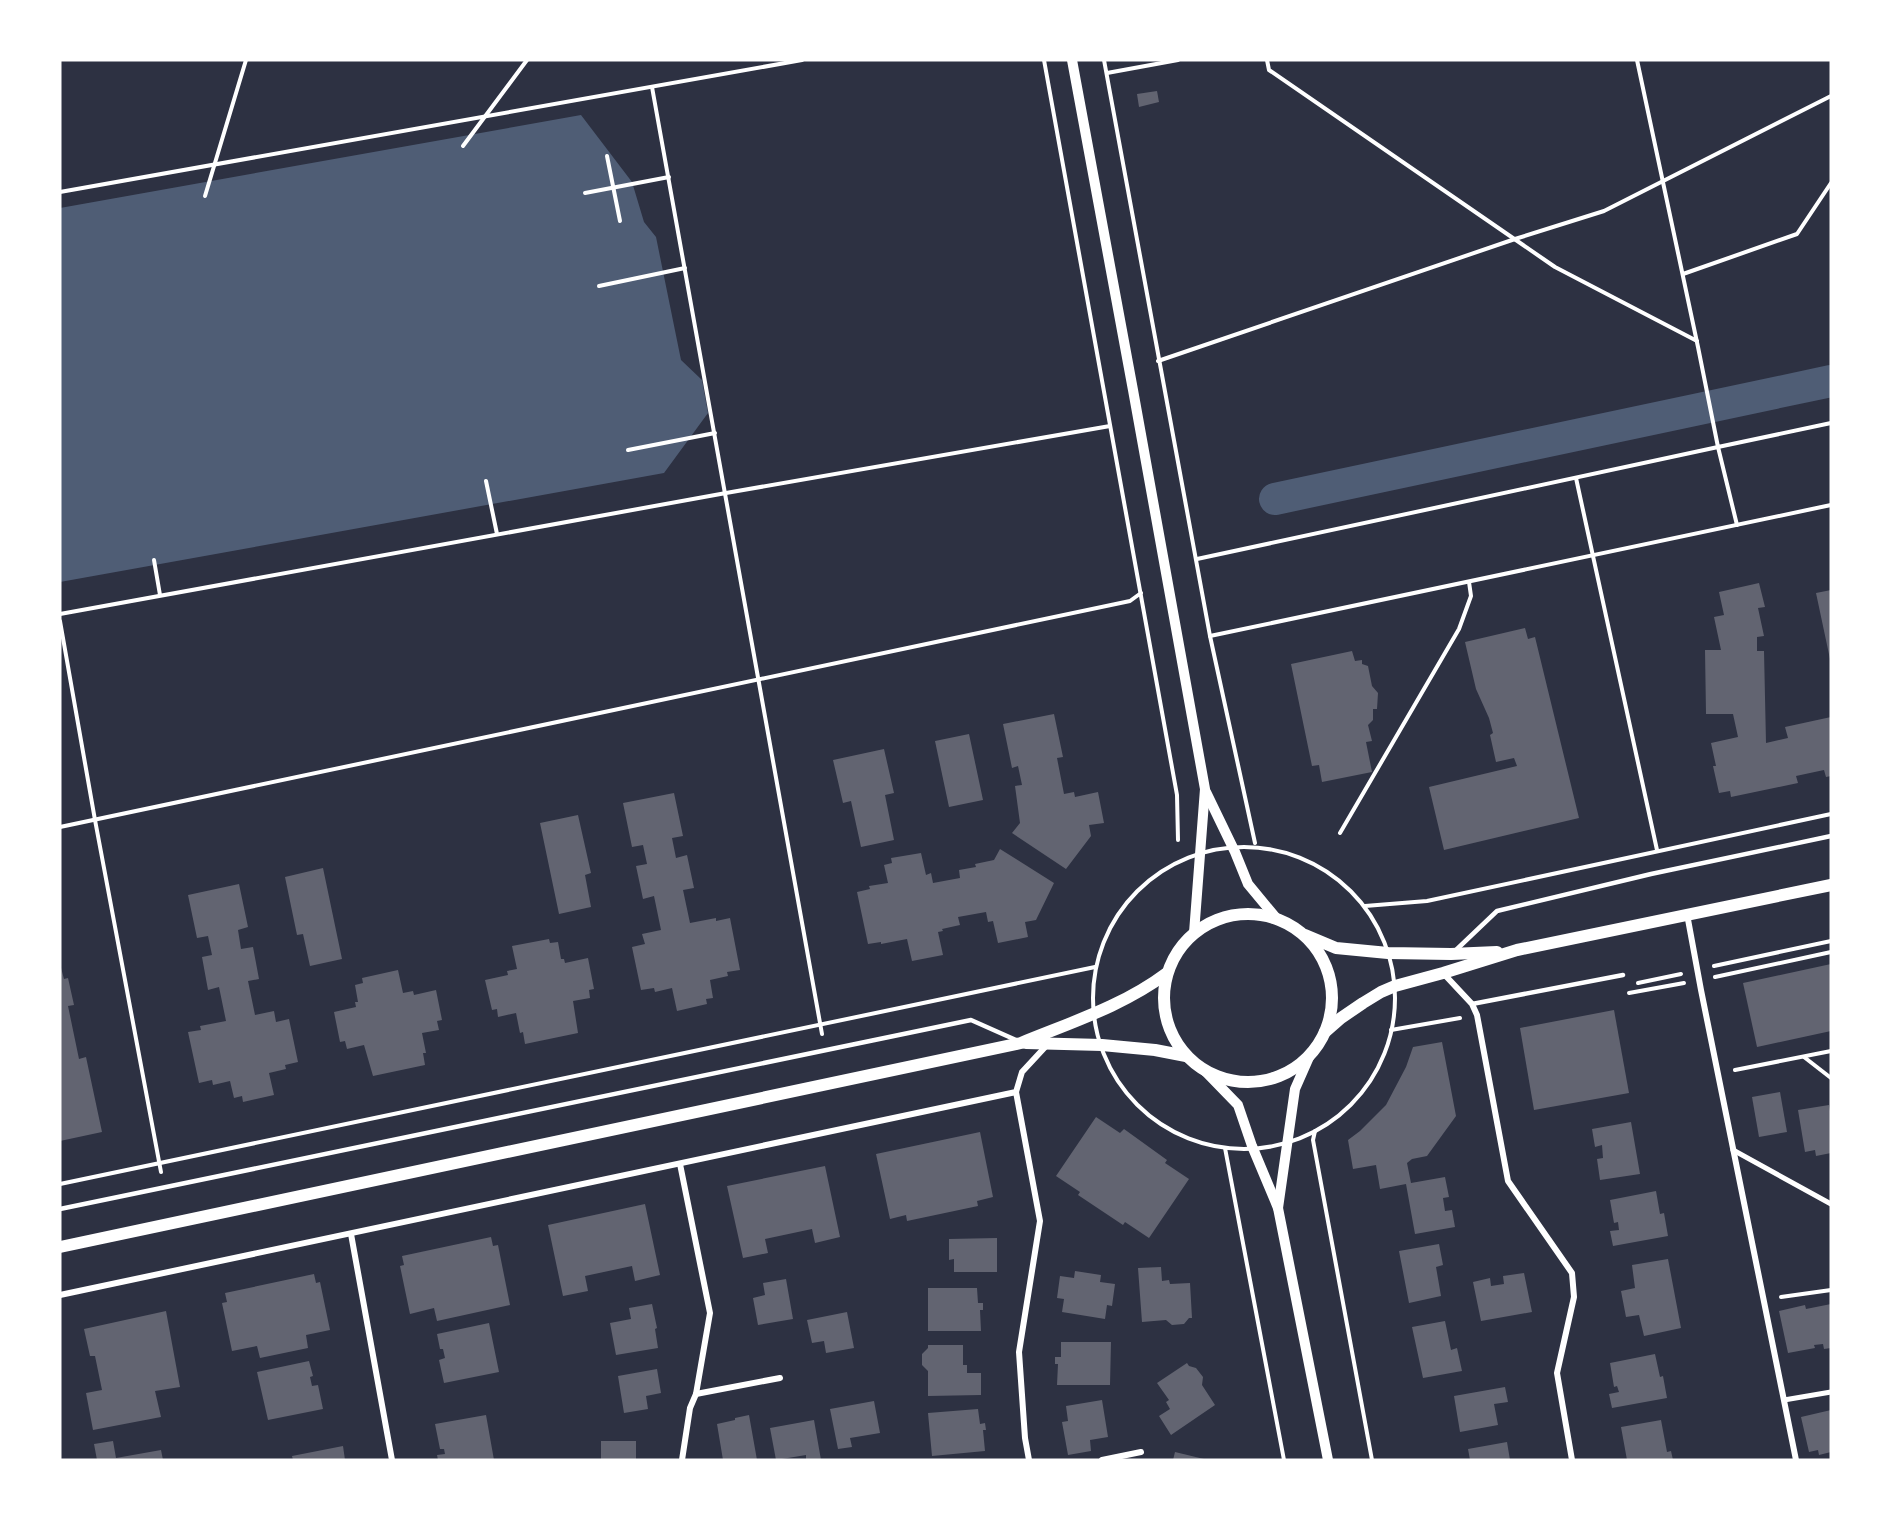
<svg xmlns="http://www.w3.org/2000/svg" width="1891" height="1520" viewBox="0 0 1891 1520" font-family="Roboto,sans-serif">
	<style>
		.water { fill: #4f5d75 }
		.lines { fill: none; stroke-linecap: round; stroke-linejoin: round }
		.canal { stroke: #4f5d75; stroke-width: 32 }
		.building { fill: #626471 }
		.path { stroke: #fff; stroke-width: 4 }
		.service { stroke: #fff; stroke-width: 4.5 }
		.pedestrian { stroke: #fff; stroke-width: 5 }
		.minor { stroke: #fff; stroke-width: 6 }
		.tertiary { stroke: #fff; stroke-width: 10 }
		.secondary { stroke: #fff; stroke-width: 12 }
	</style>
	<rect width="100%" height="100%" fill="#2d3142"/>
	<polygon class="water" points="581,115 632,182 644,222 656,237 681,360 702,380 708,413 664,473 60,582 60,208"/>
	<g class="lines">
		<polyline class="canal" points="1275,499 1831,381"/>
	</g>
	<g class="building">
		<polygon points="1157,91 1159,102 1139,107 1137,94"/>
		<polygon points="1759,583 1765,607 1758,608 1764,636 1757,637 1757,651 1764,651 1766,743 1788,738 1785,727 1831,717 1831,776 1826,777 1824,770 1796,776 1798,783 1731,797 1730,791 1719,793 1713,766 1716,766 1711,743 1738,737 1733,714 1706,714 1705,650 1721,650 1714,617 1724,615 1719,592"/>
		<polygon points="1831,590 1831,659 1830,659 1816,593"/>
		<polygon points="1525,628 1528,639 1535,637 1579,818 1444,850 1429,787 1517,766 1514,758 1496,762 1490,735 1493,733 1489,718 1476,689 1465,642"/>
		<polygon points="1352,651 1355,661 1362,660 1362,664 1368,666 1372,686 1378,693 1377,709 1373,709 1373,720 1368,725 1372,741 1366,742 1372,772 1322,782 1319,765 1312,766 1291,664"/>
		<polygon points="1054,714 1063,757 1057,758 1064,794 1074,792 1075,797 1098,792 1104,823 1089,825 1091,836 1066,869 1012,833 1020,823 1015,786 1022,785 1018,766 1012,768 1003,724"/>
		<polygon points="969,734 983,800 949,807 935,741"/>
		<polygon points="884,749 894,793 885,795 894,840 861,847 851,801 843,803 833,760"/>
		<polygon points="674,793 683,836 672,838 676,858 687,855 694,888 683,890 690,923 716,918 716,921 730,918 740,970 727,972 728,976 710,980 713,998 706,999 707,1004 677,1011 672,988 655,992 654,988 641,990 632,947 645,944 642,934 661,930 654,896 643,899 636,866 647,864 643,845 632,847 623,803"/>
		<polygon points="578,815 591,873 585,875 591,907 559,914 540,823"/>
		<polygon points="1000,849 1054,883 1036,920 1025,922 1028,937 998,943 993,921 988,922 986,912 958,917 960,925 942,929 943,931 938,932 943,955 912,961 907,939 881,944 881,942 868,944 857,892 870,889 869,886 888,883 884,865 892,863 891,858 921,853 926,875 931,873 933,883 960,878 959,870 976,867 975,864 994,860"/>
		<polygon points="323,868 342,959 310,966 303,934 297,935 285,877"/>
		<polygon points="239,884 248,927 238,930 241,949 253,947 259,979 248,981 255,1015 274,1011 276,1022 289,1019 298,1062 285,1065 286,1069 269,1073 274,1095 243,1102 242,1096 234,1098 230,1081 213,1085 212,1080 199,1083 188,1032 201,1030 200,1026 226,1021 219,987 208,990 202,957 212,955 208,936 197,938 188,895"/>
		<polygon points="549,939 550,943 558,942 561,959 564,959 565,963 588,958 594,989 589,990 590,998 573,1001 578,1033 525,1044 523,1032 520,1033 516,1013 498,1017 497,1009 492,1010 485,980 508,975 507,971 517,969 512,946"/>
		<polygon points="60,964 64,979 68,978 74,1005 68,1006 79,1059 86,1057 102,1132 60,1141"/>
		<polygon points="1831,964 1831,1031 1757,1047 1743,983"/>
		<polygon points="398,970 403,993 413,991 414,995 436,990 442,1020 437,1021 439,1030 422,1033 426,1053 423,1053 425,1065 373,1076 364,1045 347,1049 345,1041 340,1042 334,1012 356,1007 355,1002 358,1002 355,985 363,983 362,978"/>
		<polygon points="1614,1010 1629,1093 1534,1110 1520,1028"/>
		<polygon points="1442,1042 1456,1116 1427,1156 1412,1159 1407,1163 1411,1183 1445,1177 1449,1197 1443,1198 1445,1211 1452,1210 1455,1227 1415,1234 1406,1184 1380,1189 1376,1165 1353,1169 1348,1140 1360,1131 1386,1105 1406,1067 1413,1047"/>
		<polygon points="1780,1092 1787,1132 1759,1137 1752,1097"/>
		<polygon points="1829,1105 1831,1117 1831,1153 1816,1156 1815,1150 1805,1152 1798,1110"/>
		<polygon points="1096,1117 1120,1133 1124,1129 1167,1160 1165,1163 1189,1179 1149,1238 1125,1222 1123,1225 1078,1195 1080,1192 1056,1176"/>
		<polygon points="1631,1122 1640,1174 1600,1180 1597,1159 1603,1158 1602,1145 1595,1147 1592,1129"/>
		<polygon points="980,1132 993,1197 977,1201 978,1206 907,1221 906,1215 890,1219 876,1154"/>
		<polygon points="825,1166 840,1237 815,1243 812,1229 765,1239 768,1253 743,1258 727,1186"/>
		<polygon points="1656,1191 1660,1214 1664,1213 1668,1236 1613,1246 1610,1231 1619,1230 1618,1222 1614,1223 1610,1200"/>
		<polygon points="645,1204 660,1275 635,1281 632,1266 585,1276 588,1291 563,1296 548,1225"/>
		<polygon points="491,1237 493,1246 498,1245 510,1305 437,1321 434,1308 410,1314 400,1266 404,1265 402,1256"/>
		<polygon points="997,1238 997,1272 954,1272 954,1259 949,1260 949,1239"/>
		<polygon points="1439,1244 1443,1265 1436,1267 1441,1296 1409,1303 1399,1251"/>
		<polygon points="1668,1259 1681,1328 1644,1336 1639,1315 1626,1317 1621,1291 1635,1288 1632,1265"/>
		<polygon points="1161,1267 1162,1281 1169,1280 1170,1284 1190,1283 1192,1318 1189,1318 1184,1324 1172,1325 1166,1320 1142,1322 1138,1268"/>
		<polygon points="1075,1271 1101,1275 1100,1282 1115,1284 1112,1306 1107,1305 1105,1319 1062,1312 1064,1299 1057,1298 1060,1276 1074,1278"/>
		<polygon points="1524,1273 1532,1312 1481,1321 1473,1282 1490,1278 1491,1286 1504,1284 1503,1276"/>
		<polygon points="314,1274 316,1283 320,1282 330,1330 306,1335 308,1348 260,1358 257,1346 232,1351 222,1303 227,1302 225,1293"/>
		<polygon points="786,1279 793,1319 758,1325 753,1298 765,1295 763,1283"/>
		<polygon points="928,1288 977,1288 978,1303 983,1303 983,1310 980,1310 981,1331 928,1331"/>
		<polygon points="652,1304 657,1328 655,1329 658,1348 616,1355 610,1323 631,1319 629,1308"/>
		<polygon points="1831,1304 1831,1348 1824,1349 1823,1344 1814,1345 1815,1348 1788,1353 1779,1311 1805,1305 1806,1309"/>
		<polygon points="166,1311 180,1387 155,1391 161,1417 93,1430 86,1393 102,1390 95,1356 90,1356 84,1329"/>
		<polygon points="847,1312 854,1348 826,1353 824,1341 812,1343 807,1320"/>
		<polygon points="1445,1321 1451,1350 1457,1348 1462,1371 1423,1378 1412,1327"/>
		<polygon points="489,1323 499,1372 444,1383 439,1360 445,1358 443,1349 440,1349 437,1334"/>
		<polygon points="1061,1342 1111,1342 1110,1385 1057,1385 1058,1364 1055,1364 1055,1357 1061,1357"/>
		<polygon points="928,1345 963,1345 963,1365 967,1365 967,1373 981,1373 981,1395 928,1396 928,1371 922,1365 922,1354 928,1348"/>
		<polygon points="1655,1354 1660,1377 1663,1376 1667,1398 1612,1408 1609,1394 1619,1392 1617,1386 1614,1387 1610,1363"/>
		<polygon points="309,1361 313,1376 310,1377 312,1386 318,1385 323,1409 268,1420 257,1372"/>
		<polygon points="1187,1363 1189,1366 1196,1368 1203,1377 1202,1385 1215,1405 1171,1435 1159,1416 1170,1409 1166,1402 1169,1400 1157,1383"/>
		<polygon points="657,1369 661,1393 646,1396 648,1409 624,1413 618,1376"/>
		<polygon points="1505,1387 1508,1402 1494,1404 1498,1425 1460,1432 1454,1396"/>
		<polygon points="1102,1400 1108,1437 1090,1440 1091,1451 1068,1455 1062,1422 1068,1421 1066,1406"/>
		<polygon points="874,1401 880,1433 850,1438 852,1447 838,1449 830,1409"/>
		<polygon points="978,1409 980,1424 985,1423 986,1430 983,1430 985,1451 932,1456 928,1413"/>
		<polygon points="1831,1410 1831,1452 1819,1455 1818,1450 1809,1452 1801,1417"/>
		<polygon points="486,1415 494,1460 438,1460 437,1455 445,1454 444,1449 440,1449 435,1424"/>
		<polygon points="749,1415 757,1460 723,1460 717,1424 735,1420 735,1418"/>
		<polygon points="814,1420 821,1460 806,1460 806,1455 776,1460 770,1428"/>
		<polygon points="1661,1420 1667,1452 1671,1451 1673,1460 1627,1460 1621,1427"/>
		<polygon points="113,1441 116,1458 161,1450 163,1460 97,1460 94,1444"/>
		<rect x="601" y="1441" width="35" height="19"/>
		<polygon points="1507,1442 1510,1460 1470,1460 1468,1449"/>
		<polygon points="343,1446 345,1460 293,1460 292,1456"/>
		<polygon points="1175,1452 1204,1459 1204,1460 1173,1460"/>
	</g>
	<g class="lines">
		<g class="path">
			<polyline points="1044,60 1177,795 1178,840"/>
			<polyline points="1104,60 1210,636 1255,843"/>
			<polyline points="1267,60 1269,70 1555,267 1697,341"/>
			<polyline points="1637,60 1698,347 1718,447 1831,423"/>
			<polyline points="1107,73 1178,60"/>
			<polyline points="652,87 822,1034"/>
			<polyline points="463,146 527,60"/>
			<polyline points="607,156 620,221"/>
			<polyline points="60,192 802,60"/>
			<polyline points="585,193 669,177"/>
			<polyline points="205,196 246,60"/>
			<polyline points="1683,274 1797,234 1831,183"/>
			<polyline points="599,286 685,268"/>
			<polyline points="1158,361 1515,239 1604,211 1831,96"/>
			<polyline points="628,450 715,433"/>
			<polyline points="1576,478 1657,850"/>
			<polyline points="486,481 497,534"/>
			<polyline points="1197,559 1718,447 1737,525"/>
			<polyline points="154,560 160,595"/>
			<polyline points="60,614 726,493 1110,426"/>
			<polyline points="60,621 95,820 161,1172"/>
			<polyline points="1210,636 1831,505"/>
			<polyline points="60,827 1130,601 1141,593"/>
			<polyline points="1340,833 1459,629 1471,596 1469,582"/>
			<circle cx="1244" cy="998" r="151"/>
			<polyline points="1365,906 1427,901 1831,814"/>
			<polyline points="1714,966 1831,941"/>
			<polyline points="1715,977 1831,952"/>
			<polyline points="1638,983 1681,974"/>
			<polyline points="1629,993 1684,983"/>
			<polyline points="1391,1030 1460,1018"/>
			<polyline points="1804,1057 1831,1078"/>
			<polyline points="1735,1070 1831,1051"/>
			<polyline points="1315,1131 1313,1140 1372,1460"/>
			<polyline points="1225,1148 1284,1460"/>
			<polyline points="60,1184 1095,967"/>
			<polyline points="1781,1297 1831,1290"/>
		</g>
		<g class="service">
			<polyline points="1456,950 1497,911 1651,874 1831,836"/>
			<polyline points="1472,1004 1623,975"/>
			<polyline points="60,1209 971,1020 1016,1040"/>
		</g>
		<g class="pedestrian">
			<polyline points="1733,1150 1831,1204"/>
			<polyline points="1784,1400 1831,1392"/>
		</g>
		<g class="minor">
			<polyline points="1687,914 1701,990 1796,1460"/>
			<polyline points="1443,973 1472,1004 1477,1015 1508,1181 1572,1273 1574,1297 1557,1373 1572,1460"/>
			<polyline points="1016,1092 1040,1221 1019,1352 1025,1438 1029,1460"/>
			<polyline points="680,1164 710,1313 696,1394 690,1408 682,1460"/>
			<polyline points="351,1234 392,1460"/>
			<polyline points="60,1295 1016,1092 1022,1072 1047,1045"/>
			<polyline points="696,1394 780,1378"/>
			<polyline points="1102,1460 1141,1452"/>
		</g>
		<g class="tertiary">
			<polyline points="1072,60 1133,390 1205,789 1194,933"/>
			<polyline points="1206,792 1235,852 1248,884 1277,919"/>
			<polyline points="1205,1071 1238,1105 1252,1146 1278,1208 1328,1460"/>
			<polyline points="1278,1208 1295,1089 1310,1055"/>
		</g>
		<g class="secondary">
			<circle cx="1248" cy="998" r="84"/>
			<polyline points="1305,935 1336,948 1388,953 1451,954 1497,952"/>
			<polyline points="1325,1032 1341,1018 1363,1003 1381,992 1395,986 1443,973 1517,950 1831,885"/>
			<polyline points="1026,1043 1102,1045 1155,1050 1186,1056"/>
			<path d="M60,1247L1021,1043C1072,1022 1123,1006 1167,973"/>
		</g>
	</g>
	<rect width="1891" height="1520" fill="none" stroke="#ffffff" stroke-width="123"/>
</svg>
